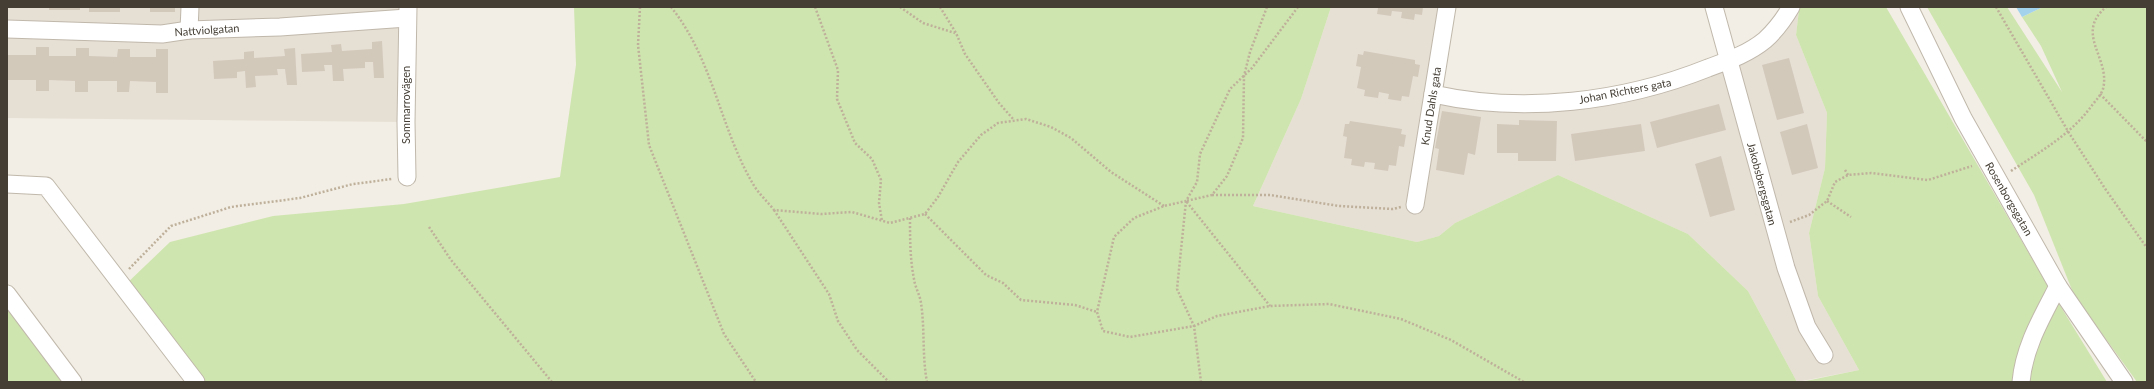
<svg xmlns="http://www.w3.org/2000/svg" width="2154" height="389" viewBox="0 0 2154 389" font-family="Lato,sans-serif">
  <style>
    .residential { fill: #e6dfd4 }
    .green { fill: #cfe5af }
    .water { fill: #a3d2ed }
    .building { fill: #d3c9bb }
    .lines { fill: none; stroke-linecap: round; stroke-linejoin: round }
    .minor-casing { stroke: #c0b8ab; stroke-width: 19 }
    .path { stroke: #beb09a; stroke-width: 2.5; stroke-dasharray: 2 2; stroke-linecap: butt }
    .minor { stroke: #fff; stroke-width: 17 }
    .labels { text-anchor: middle; stroke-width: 3; stroke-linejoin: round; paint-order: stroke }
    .street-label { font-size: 11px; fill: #443e35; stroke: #fff }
  </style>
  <rect width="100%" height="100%" fill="#f2eee5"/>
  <g class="residential">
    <polygon points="7,7 405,7 402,122 7,118"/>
    <polygon points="1331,7 1455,7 1441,92 1462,95 1578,96 1638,84 1725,58 1764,36 1785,7 1801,7 1799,10 1796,35 1827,113 1825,168 1809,233 1818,296 1859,370 1797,382 1748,291 1688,234 1558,175 1455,223 1439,236 1417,242 1253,206 1301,99"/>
  </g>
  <g class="green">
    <polygon points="574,7 1331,7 1301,99 1253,206 1417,242 1439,236 1455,223 1558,175 1688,234 1748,291 1797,382 196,382 123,287 170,242 273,216 404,204 560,177 576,65"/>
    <polygon points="1801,7 1886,7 2045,281 2107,382 1801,382 1859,370 1818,296 1809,233 1825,168 1827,113 1796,35 1799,10"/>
    <polygon points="1927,7 2007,7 2062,92 2041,46 2022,17 2043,7 2147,7 2147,382 2137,382 2074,295 2034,195"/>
    <polygon points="7,294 73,382 7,382"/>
  </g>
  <polygon class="water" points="2016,7 2043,7 2022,17"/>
  <g class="building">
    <rect x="49" y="7" width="31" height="3"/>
    <rect x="89" y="7" width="31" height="5"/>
    <rect x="150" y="7" width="25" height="5"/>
    <polygon points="1375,7 1423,7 1422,15 1415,14 1414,20 1401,18 1402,12 1392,11 1391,16 1377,14 1378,8"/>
    <polygon points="382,41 384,78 374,78 373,62 365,62 365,68 343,69 344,81 333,81 332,65 324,65 325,71 302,72 301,54 332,52 331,45 341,44 342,51 372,49 372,42"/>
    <polygon points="36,47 49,47 49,56 76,56 76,48 89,48 89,56 117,57 118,49 130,49 130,57 156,57 156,49 168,49 168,93 156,93 156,82 130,81 129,92 117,92 117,81 88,81 88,92 75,92 75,81 49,80 49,91 36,91 36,80 7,80 7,55 36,55"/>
    <polygon points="295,48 297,85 287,85 285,69 277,69 278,75 255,76 256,87 246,88 245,71 237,72 237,78 214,79 213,61 244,59 244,52 254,51 254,58 285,56 284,49"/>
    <polygon points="1364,51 1415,60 1415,64 1420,65 1418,77 1413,76 1409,97 1402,96 1401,101 1388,99 1389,94 1379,92 1378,98 1364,96 1365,90 1357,88 1361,67 1356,66 1358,54 1363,55"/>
    <polygon points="1789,58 1804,113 1777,120 1762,65"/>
    <polygon points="1719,104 1726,130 1657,148 1650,122"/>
    <polygon points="1442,111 1481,117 1475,155 1468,153 1464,175 1436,170 1439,149 1435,148"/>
    <polygon points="1519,120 1557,121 1556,161 1518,161 1518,153 1497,153 1497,124 1519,125"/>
    <polygon points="1350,121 1402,129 1401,134 1406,135 1404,147 1399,146 1396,166 1389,165 1388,171 1374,169 1375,163 1365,162 1364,167 1351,165 1352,159 1344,158 1347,137 1343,136 1345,124 1349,124"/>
    <polygon points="1641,124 1645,151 1575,161 1571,134"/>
    <polygon points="1807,124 1818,168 1792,175 1780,132"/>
    <polygon points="1721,156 1735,210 1710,217 1695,164"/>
  </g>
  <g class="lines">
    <defs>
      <g id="minor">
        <polyline points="1714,7 1786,268 1807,327 1824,355"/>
        <polyline points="1909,7 1963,118 2058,286 2124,382"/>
        <polyline points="7,29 162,34 189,30 280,27 407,18"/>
        <polyline points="189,30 190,7"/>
        <path d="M1433,94C1523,114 1623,102 1708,68C1727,61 1748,54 1765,40C1775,31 1784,19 1791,7"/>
        <polyline points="407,177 406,122 408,7"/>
        <polyline points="7,184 46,186 196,382"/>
        <polyline points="1415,205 1447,7"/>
        <polyline points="7,294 73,382"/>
        <path d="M2021,382C2024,347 2042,317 2058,286"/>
      </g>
    </defs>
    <use href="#minor" class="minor-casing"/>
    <g class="path">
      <polyline points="640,7 638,45 649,145 724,334 756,382"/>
      <path d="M671,7C713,59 720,128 753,184C758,193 767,201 774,210L821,214L852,212L890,223L925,214L938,197L958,162L981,135L998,123L1026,119L1051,127L1071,138L1111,172L1164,206"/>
      <polyline points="815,7 838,70 837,99 855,143 872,159 881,180 879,203 882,221"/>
      <polyline points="900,7 923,23 955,33"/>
      <polyline points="940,7 956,33 965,54 999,103 1014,120"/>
      <polyline points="1267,7 1250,52 1244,76 1243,138 1227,176 1212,195 1186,201 1270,306"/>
      <polyline points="1298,7 1252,68 1230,89 1200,154 1197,182 1186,201 1164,206 1134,218 1114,237 1097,312 1103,331 1130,337 1194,326 1217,316 1270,306 1329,304 1401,319 1451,340 1524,382"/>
      <polyline points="1996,7 2069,133 2106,190 2147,248"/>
      <polyline points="2100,94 2147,142"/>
      <polyline points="1845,170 1848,175"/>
      <path d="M2011,171C2041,151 2072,134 2093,104C2097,99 2101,95 2103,89C2111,58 2074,34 2106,7"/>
      <polyline points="1212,195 1270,195 1339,206 1393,209 1401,207"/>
      <polyline points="1186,201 1177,289 1194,326 1201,382"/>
      <polyline points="1827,201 1851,217"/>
      <polyline points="774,210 829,294 838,321 857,350 889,382"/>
      <polyline points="925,214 986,275 1003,283 1021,300 1075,305 1097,312"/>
      <path d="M910,218C910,239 910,259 914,279C915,287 920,295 921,303C925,329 922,356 927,382"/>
      <polyline points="1790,222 1809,215 1827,201 1835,182 1848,175 1871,173 1928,180 1972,166"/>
      <polyline points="429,227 451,260 552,382"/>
      <polyline points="129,269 171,226 231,207 300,198 353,184 392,179"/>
    </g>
    <use href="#minor" class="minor"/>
  </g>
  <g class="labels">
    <g class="street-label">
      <text transform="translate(207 30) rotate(-4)" y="4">Nattviolgatan</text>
      <text transform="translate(1625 91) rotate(-11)" y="4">Johan Richters gata</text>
      <text transform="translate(406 105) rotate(-90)" y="4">Sommarrovägen</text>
      <text transform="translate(1431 106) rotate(-81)" y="4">Knud Dahls gata</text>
      <text transform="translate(1762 184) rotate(75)" y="4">Jakobsbergsgatan</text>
      <text transform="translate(2009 199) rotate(60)" y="4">Rosenborgsgatan</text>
    </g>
  </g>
  <rect width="2154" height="389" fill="none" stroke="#443e35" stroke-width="16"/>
</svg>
